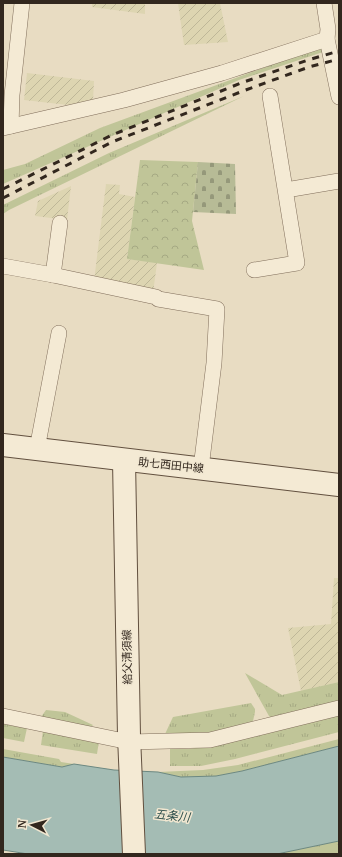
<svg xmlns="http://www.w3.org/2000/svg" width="342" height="857" viewBox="0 0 342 857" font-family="'PT Serif','Noto Sans JP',serif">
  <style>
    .farmland { fill: url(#farmland-furrows) }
    .grass { fill: url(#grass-tufts) }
    .forest { fill: url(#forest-crowns) }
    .cemetery { fill: url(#cemetery-stones) }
    .water { fill: #a4bcb4; stroke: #6c8881 }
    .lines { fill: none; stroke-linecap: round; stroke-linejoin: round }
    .minor-casing { stroke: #806e5b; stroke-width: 16 }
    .secondary-casing { stroke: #62503f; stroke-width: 24 }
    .minor { stroke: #f4ead4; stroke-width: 15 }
    .secondary { stroke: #f4ead4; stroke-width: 22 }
    .rail { stroke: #32271e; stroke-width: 3; stroke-dasharray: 7 7; stroke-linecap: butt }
    .labels { text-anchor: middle; stroke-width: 3; stroke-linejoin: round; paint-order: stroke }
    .street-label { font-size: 11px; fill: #32271e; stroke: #f1e7d1 }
    .water-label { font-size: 12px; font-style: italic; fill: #2f504d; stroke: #f1e7d1 }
  </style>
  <defs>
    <pattern id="farmland-furrows" width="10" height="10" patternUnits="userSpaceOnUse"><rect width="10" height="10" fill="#ddd5b1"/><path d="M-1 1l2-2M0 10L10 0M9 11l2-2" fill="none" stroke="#beb798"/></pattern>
    <pattern id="grass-tufts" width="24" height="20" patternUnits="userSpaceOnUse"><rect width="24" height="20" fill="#c0c598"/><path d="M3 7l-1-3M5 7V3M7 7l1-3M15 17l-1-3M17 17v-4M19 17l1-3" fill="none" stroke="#a5a983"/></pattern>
    <pattern id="forest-crowns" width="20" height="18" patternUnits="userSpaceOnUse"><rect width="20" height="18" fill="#c0c598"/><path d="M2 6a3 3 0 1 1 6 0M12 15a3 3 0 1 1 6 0" fill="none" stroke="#a5a983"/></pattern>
    <pattern id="cemetery-stones" width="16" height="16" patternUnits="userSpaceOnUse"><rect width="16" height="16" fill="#b7bb96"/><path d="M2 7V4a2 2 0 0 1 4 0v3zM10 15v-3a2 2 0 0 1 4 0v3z" fill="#95987a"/></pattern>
  </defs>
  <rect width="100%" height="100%" fill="#e8dcc2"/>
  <g class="farmland">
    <polygon points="92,3 145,3 145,14 92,7"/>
    <polygon points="178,3 220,3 228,42 184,45"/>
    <polygon points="27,73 94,81 93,101 68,105 24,100"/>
    <polygon points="106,184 120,185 119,194 135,197 127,259 157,263 153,293 94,281"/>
    <polygon points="71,186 67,220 35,216 38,201"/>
    <polygon points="334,578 339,578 339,682 301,691 288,628 331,624"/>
  </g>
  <g class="grass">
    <polygon points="320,47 326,51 239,80 3,184 3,170 25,164 100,128"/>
    <polygon points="244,96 9,210 3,214 3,205 109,153"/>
    <polygon points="245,673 282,695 339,682 339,702 272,719 269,716"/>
    <polygon points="251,703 255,709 255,712 253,721 248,725 214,733 165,734 173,717"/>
    <polygon points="46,710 65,712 93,725 91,727 41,717"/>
    <polygon points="339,713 339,732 235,759 201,766 170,766 170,749 189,749 214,745"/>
    <polygon points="3,724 27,728 24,742 3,738"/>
    <polygon points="43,731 99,741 97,754 41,745"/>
    <polygon points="339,739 339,746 242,771 216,776 181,777 158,772 203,770 238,765"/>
    <polygon points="3,749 59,759 61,762 74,764 62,767 3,757"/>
    <polygon points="339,841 339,854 277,854"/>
  </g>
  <polygon class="forest" points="140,160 198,162 192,221 204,270 127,259"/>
  <polygon class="cemetery" points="198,162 235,164 236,214 193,212"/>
  <polygon class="water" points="339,746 339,841 277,854 28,854 3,850 3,757 62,767 74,764 114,770 158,772 181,777 216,776 242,771"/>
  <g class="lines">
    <defs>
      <g id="minor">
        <polyline points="324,3 328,29 327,39 339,97"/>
        <polyline points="11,126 12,95 22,3"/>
        <polyline points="3,128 124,100 222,73 327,39"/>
        <polyline points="286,190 339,181"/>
        <polyline points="3,266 53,275 156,297 158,299 217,309 214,363 201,468"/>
        <polyline points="254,270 297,263 270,96"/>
        <polyline points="53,275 60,223"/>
        <polyline points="37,449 59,333"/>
        <polyline points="3,716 129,742 210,740 339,708"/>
      </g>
      <g id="secondary">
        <polyline points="3,445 339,485"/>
        <polyline points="124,460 129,736 134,854"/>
      </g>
    </defs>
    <use href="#minor" class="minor-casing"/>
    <use href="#secondary" class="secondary-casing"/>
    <use href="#minor" class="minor"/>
    <use href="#secondary" class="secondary"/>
    <g class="rail">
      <polyline points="3,189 112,135 241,83 308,60 339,51"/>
      <polyline points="3,198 112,142 243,91 309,67 339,59"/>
    </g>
  </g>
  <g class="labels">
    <g class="street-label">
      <text transform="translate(171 465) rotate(6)" y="4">助七西田中線</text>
      <text transform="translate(127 657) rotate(-91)" y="4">給父清須線</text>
    </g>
    <g class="water-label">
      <text transform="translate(172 816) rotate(6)" y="4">五条川</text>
    </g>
  </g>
  <rect width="342" height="857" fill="none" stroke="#32271e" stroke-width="8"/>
  <g transform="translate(32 825) rotate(276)" stroke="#f1e7d1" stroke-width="3" paint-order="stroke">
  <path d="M0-3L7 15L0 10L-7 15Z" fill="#32271e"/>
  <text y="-6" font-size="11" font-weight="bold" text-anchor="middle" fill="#32271e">N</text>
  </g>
</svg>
